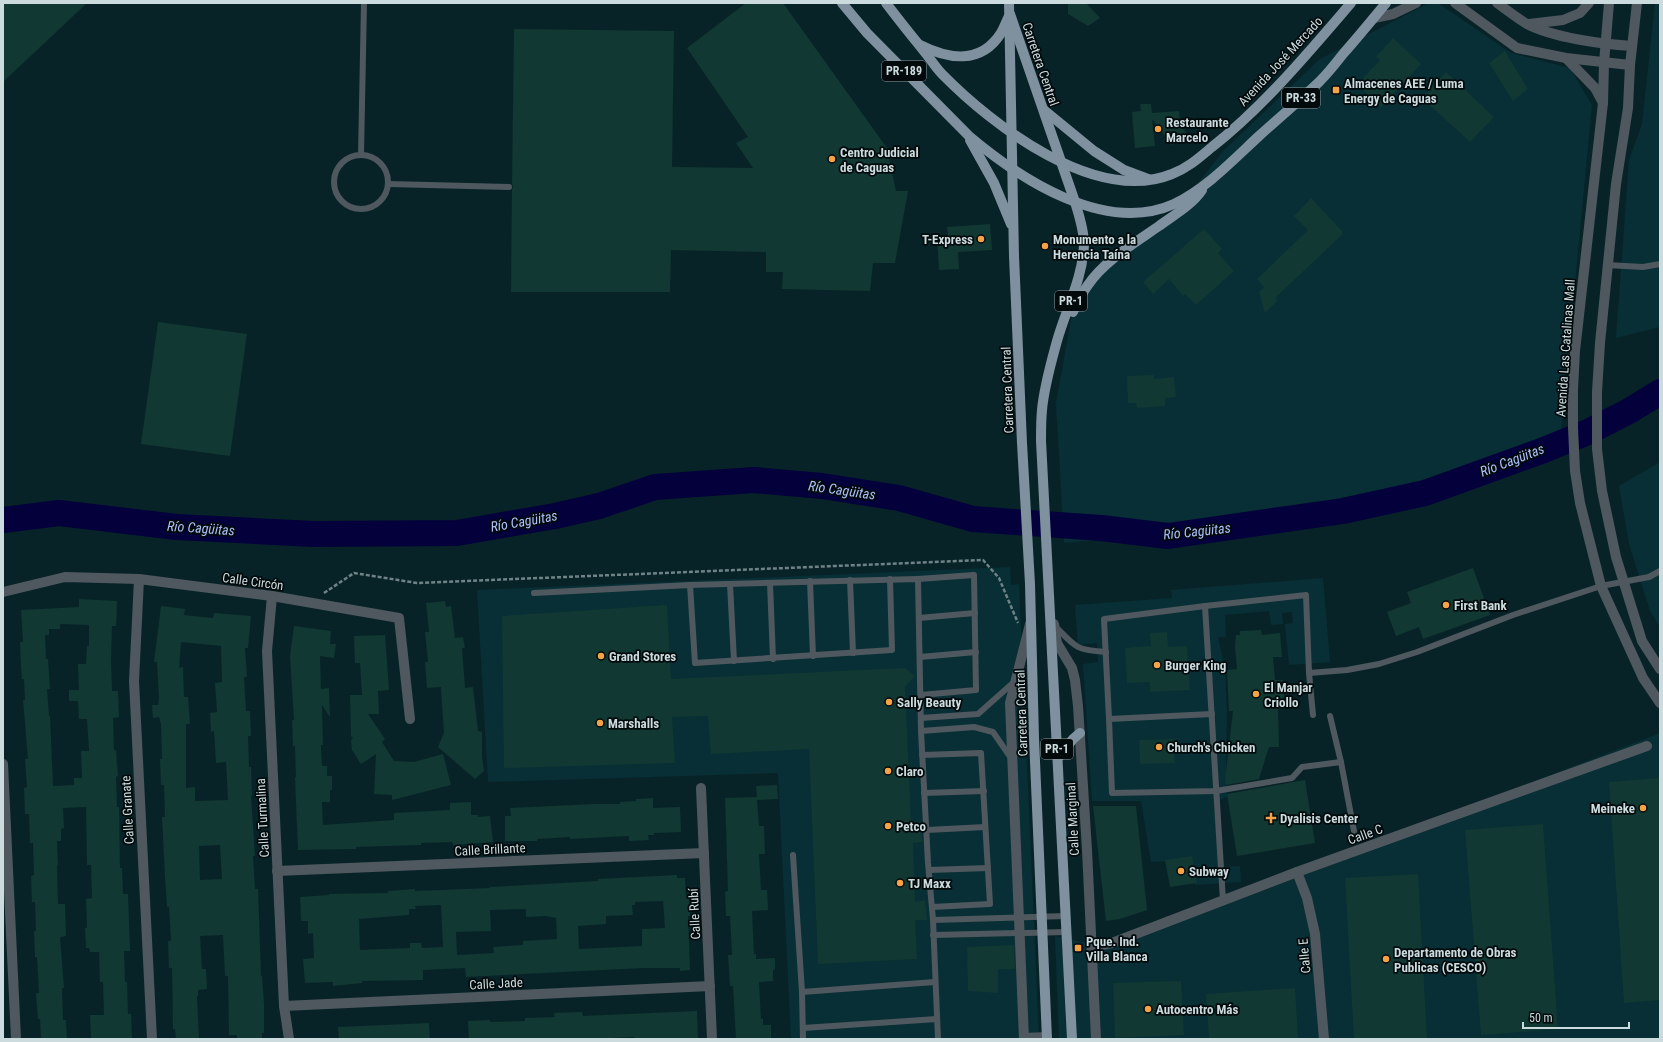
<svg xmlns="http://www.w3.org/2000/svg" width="1663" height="1042" viewBox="0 0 1663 1042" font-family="'Roboto Condensed',sans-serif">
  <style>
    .built { fill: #072f35 }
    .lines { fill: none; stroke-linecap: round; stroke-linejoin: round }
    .river { stroke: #04003b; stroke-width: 26 }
    .building { fill: #113832; fill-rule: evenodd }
    .path { stroke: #6f8387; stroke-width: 2.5; stroke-dasharray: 4 2; stroke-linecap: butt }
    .lane { stroke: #4f585e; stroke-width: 6 }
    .street { stroke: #4f585e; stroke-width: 10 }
    .primary { stroke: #7f919f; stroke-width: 10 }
    .poi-dot { fill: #f5a346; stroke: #020a0c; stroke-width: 1.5 }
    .labels { text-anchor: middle; stroke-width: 3.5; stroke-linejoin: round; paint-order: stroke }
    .shield { fill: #020a0c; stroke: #8f9c9f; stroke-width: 1 }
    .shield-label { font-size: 12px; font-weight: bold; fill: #ccdbde }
    .street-label { font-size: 13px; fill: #ccdbde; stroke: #020a0c }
    .poi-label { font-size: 13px; font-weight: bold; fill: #ccdbde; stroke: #020a0c; text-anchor: start }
    .water-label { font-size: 14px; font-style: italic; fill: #acc0fa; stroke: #020a0c }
  </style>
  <rect width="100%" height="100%" fill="#082328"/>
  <g class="built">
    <polygon points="1429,3 1438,3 1511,53 1570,68 1592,105 1561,431 1360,515 1064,543 1056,403 1074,303 1113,257 1175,213 1223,151 1320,59"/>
    <polygon points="1655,3 1660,3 1660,327 1616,338 1629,160 1642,124"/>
    <polygon points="1660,462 1660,627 1650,611 1629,544 1619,486"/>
    <polygon points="1010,567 1011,585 1019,584 1039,1037 1014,1039 791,1039 778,773 488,782 477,590"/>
    <polygon points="1323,578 1330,662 1289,665 1285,624 1293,623 1292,612 1282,613 1283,624 1271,625 1269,611 1225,615 1226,637 1218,637 1225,669 1227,712 1226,774 1227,797 1218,801 1222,867 1240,866 1241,882 1195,885 1193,860 1151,862 1141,801 1092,801 1083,664 1098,662 1097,643 1078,645 1075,605 1172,598 1171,590"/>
    <polygon points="1660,733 1660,1039 1059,1039 1055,936 1095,945 1173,920"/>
  </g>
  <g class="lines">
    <polyline class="river" points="3,520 59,513 177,527 314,534 457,533 555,516 599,506 655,487 754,480 822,486 899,498 973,519 1101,528 1168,536 1343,511 1425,493 1544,450 1588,432 1629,411 1660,392"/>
  </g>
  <g class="building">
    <polygon points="3,3 87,3 3,82"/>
    <polygon points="746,3 783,3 887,148 896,191 908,191 895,263 873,263 870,291 782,289 783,272 766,272 766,252 671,250 670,292 511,292 512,190 513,187 512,184 514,29 674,31 672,167 753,168 736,143 748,137 687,48"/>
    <polygon points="1068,3 1086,3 1100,18 1088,26 1068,14"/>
    <polygon points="1393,38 1421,64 1381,107 1357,85 1380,60 1376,57"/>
    <polygon points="1505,51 1528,89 1513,101 1489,63"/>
    <polygon points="1446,72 1494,117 1470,142 1422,98"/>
    <polygon points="1140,104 1151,104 1152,113 1179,111 1180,124 1187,134 1172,145 1152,119 1155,146 1135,148 1132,112 1141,111"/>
    <polygon points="1311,198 1342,231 1342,235 1275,298 1278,300 1265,313 1259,292 1264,287 1257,279 1308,230 1294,216"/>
    <polygon points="990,224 992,250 958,252 959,269 939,270 937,237 948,236 947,227"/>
    <polygon points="1204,229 1222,249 1218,253 1234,271 1196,305 1185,294 1183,296 1169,279 1153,294 1143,282"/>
    <polygon points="158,322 247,334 230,456 141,444"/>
    <polygon points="1154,375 1154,379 1174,377 1176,397 1165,398 1165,406 1137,408 1136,403 1128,403 1127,376"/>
    <polygon points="1473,568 1490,615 1423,639 1419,627 1396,636 1387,612 1411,603 1407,592"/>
    <path d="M79,599L117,601L116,626H112L111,659L112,691H118L119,717L113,718L114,750H116L118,776L116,777L117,807H119L120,868H122L123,894H128L130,951H124L125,982H127L128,1014H131L132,1039H91L90,1015H104L103,982H100L99,952H90L89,948H86L85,928H87L86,899L92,898L91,865H87L86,807L63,808L64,828L61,829V841H57L58,865H57L58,904H65L66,936L60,937L64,988H62L63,1020H66L67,1039H41L40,1019H38L36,993H39L37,957H35L34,931H36L35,902H32L31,876L34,875L33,843H30L29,814H25L24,788L27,787L25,759H28L23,700H25L24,679H22L21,667L20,642H23L21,610L79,607ZM60,624L89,625V646H87L86,664H78L79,690H69V701H78L79,719H87L89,751H81L82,778H74V785L53,786L50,716H49L47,689H50L48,659H46L45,635H49V629H60Z"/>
    <polygon points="445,601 446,607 451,606 455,638 463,637 465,648 462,648 465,688 473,687 478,731 482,732 482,756 484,771 475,779 438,747 444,733 441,690 441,687 427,688 425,662 428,662 425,632 429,632 426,603"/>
    <polygon points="667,605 671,679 905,668 915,676 905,687 911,823 921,822 922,842 913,843 915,902 925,900 927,920 915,920 917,959 818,964 809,749 711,754 708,716 672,717 675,763 504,768 502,616"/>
    <path d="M161,606L185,609L184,615L213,618L214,613L251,616L248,648H245L247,677H244L246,711H250L251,736H248L249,767H251L252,796H251L255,856H253L255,889H258L261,976H262L264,1003V1033H262V1039H237V1035H229L228,976H225L223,935L200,936L202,969H206L207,989L198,990V996H197L199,1039H176L175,1029H173L172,968H169L168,941H171L169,907H167L165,877L162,817H165L164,785H161L160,759H162L161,724L159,717L153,718L152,705H158L159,698L157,662H154ZM181,642L221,646L222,682L215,683L217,712L210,713L211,732L214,731L216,763L226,762L228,800L195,801V787L186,788V724H190L188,697H184L183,667L179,668ZM220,845L222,879L200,880L199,846Z"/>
    <polygon points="294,626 331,631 330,644 336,644 334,658 320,656 321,689 329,688 330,717 322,705 323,745 321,745 322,766 327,766 327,776 332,776 332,790 330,790 330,802 322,802 323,825 394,820 394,813 450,810 450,803 471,802 471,815 478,815 478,817 490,816 493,842 453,845 452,842 421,843 421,845 356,847 356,849 298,850 295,777 296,777 295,746 293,746 292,720 294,720 290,656"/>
    <polygon points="1261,630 1262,635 1280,633 1282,657 1273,657 1275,680 1283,680 1285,709 1278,709 1279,747 1269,747 1259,779 1226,785 1225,780 1233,711 1229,711 1227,670 1237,669 1235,647 1236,635 1240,635 1240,631"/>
    <polygon points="1167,632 1168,647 1187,646 1190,690 1150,692 1150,682 1127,683 1125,648 1151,646 1150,633"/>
    <polygon points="385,635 389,690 378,691 379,714 368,714 385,739 382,742 394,761 414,762 443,754 451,785 392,800 392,795 374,794 376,754 361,764 352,750 351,740 353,738 351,736 350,695 362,695 360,663 355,663 354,636"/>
    <polygon points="1174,739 1179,741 1180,754 1174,754 1175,763 1140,764 1139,740"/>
    <polygon points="1660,778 1660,1000 1624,1003 1609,782"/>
    <polygon points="1305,780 1315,843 1237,856 1227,794"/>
    <polygon points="777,785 778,799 757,800 759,826 764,826 765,854 759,854 761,890 767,890 768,910 752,911 754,954 756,954 756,959 775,958 775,969 773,970 773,981 759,982 761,1019 763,1019 763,1025 771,1025 771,1039 736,1039 733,986 730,986 728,955 732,955 730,916 726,916 725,892 728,891 725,798 757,797 756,786"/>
    <polygon points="653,798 653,808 680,807 681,832 654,833 654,835 648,835 649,840 629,841 629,836 570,839 570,837 537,839 537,841 505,841 505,816 511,816 510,808 595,804 620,804 620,802 636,801 636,799"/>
    <polygon points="1093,806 1136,806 1147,910 1120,919 1106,921"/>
    <polygon points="1543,824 1558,1029 1481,1035 1465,830"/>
    <polygon points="1192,856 1197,883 1170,887 1165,860"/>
    <polygon points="1418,874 1427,1039 1354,1039 1345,878"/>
    <path d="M677,875V878H685L686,899H689L690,916H688L690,970L680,971V968H643L466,977L465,968L423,970V980L362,981V983L333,986V982L305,983L303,959L314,958L313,933L308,934V921H301L300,897L329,895V894L388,893V891L415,889V891L490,888V887L598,881V879ZM663,901L665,928L642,929V946L579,949L578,926L606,924V916L633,915L632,905H635V902ZM441,905L443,947L422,948L421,943H410V948L360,950L359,919L409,915V909H416L415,906ZM526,909V917L546,916L556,918L557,939L523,941V945L493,947L494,953L457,955L456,932L491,931L490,910Z"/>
    <polygon points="1014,945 1015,969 998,969 998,993 968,991 967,947"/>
    <polygon points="1181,981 1184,1035 1115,1038 1113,983"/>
    <polygon points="1295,988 1298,1039 1209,1038 1206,994"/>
    <polygon points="697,1011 698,1039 634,1039 634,1037 611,1038 611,1039 469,1039 468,1021 490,1020 490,1022 525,1021 525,1018 555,1017 554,1013 582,1012 583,1016"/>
    <polygon points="429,1023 430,1039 339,1039 338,1027"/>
  </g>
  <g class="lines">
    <polyline class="path" points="324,593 354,573 417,583 983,560 999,578 1018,623"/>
    <g class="lane">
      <polyline points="361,155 364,3"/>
      <circle cx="361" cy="182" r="27"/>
      <polyline points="388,184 509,187"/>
      <polyline points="1607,265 1643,267 1660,264"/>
      <polyline points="918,579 974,575 976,690 921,695"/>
      <polyline points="850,580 853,653"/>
      <polyline points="810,581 813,656"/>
      <polyline points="770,583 773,659"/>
      <polyline points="730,584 734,661"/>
      <polyline points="690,585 695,663 892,650 890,579"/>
      <polyline points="534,593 690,585 918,579 921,731 928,863 933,920 938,1039"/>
      <polyline points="1205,606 1223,901"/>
      <polyline points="919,618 975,613"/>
      <path d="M1055,626C1076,648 1076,650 1106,652"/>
      <polyline points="920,657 976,652"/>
      <polyline points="1309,673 1313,715"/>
      <polyline points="1212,714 1109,719 1112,793 1216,791 1292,778 1302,767 1341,762 1330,716"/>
      <polyline points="921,718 978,714 1014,682"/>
      <polyline points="1109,719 1104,619 1205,606 1306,595 1309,673 1347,670 1379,664 1417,652 1513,615 1601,586 1649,577 1660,571"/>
      <polyline points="921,731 974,727 993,732 1011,758"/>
      <polyline points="922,755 981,753 990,904 932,907"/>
      <polyline points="1341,762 1354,831"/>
      <polyline points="924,793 984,791"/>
      <polyline points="927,830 985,827"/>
      <polyline points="793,855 802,992 803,1039"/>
      <polyline points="929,870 988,868"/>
      <polyline points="933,920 1066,916"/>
      <polyline points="933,935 1067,932"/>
      <polyline points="802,992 935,982"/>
      <polyline points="803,1028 937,1019"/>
    </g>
    <g class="street">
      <polyline points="1455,3 1517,48 1566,58 1630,65"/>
      <path d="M1497,3C1507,10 1517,18 1527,24C1554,38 1602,44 1632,46"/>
      <polyline points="1609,3 1604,63 1603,103 1575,351 1573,389 1573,428 1575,471 1580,503 1601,586 1643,678 1660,703"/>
      <polyline points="1637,3 1630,65 1628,108 1616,184 1600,343 1597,392 1597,449 1602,491 1616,557 1642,641 1660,669"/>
      <polyline points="1374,18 1393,14 1416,3"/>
      <polyline points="1529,24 1563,20 1580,13 1589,3"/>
      <polyline points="1566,58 1595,88 1603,103"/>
      <polyline points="139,579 134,681 152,1039"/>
      <polyline points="3,592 65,577 139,579 272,596 399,618 410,719"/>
      <polyline points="272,596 267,651 284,1006 289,1039"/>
      <polyline points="1054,624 1057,643 1072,668 1075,680 1078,706 1087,850 1096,1039"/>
      <polyline points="3,764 16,1039"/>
      <polyline points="701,788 712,1039"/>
      <polyline points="277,871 704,853"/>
      <polyline points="1297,872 1307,898 1315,934 1324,1039"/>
      <polyline points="1092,947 1112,943 1297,872 1647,746"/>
      <polyline points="284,1006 710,986"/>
      <polyline points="1024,1038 1047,1037"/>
      <polyline points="1024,1039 1010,703 1030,624"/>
    </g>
    <g class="primary">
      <path d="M842,3L867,33L969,136C1020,179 1105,235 1174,204C1207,188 1233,160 1259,136C1279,118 1300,100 1320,81C1328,73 1336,63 1343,54C1358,37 1372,20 1386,3"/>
      <path d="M886,3C898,19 911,35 923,50C930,58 935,67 942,74C993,126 1096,205 1172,174C1188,168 1200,157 1212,147C1264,106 1308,53 1351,3"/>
      <polyline points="1009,3 1014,256 1022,443 1030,584 1034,738 1047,1039"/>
      <path d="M1010,14L1075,202C1079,215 1084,230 1084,244C1083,278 1066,309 1057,341C1051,363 1044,387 1042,410C1041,420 1041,431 1041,441L1072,1039"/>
      <path d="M920,45C948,59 981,65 1001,33C1004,28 1006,22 1009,16"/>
      <polyline points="1044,110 1094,151 1124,170 1148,179"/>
      <polyline points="970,140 994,183 1011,224"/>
      <path d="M1073,312C1077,303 1082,293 1088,285C1104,261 1136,242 1159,226C1174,215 1192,205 1202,190"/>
      <polyline points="1058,758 1073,739 1080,733"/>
    </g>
  </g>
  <g class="poi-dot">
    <rect x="1332" y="86" width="8" height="8" rx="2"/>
    <circle cx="1158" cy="129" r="4"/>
    <circle cx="832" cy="159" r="4"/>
    <circle cx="981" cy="239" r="4"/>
    <circle cx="1045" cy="246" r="4"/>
    <circle cx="1446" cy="605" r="4"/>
    <circle cx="601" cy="656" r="4"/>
    <circle cx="1157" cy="665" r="4"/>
    <circle cx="1256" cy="694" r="4"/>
    <circle cx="889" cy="702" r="4"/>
    <circle cx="600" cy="723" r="4"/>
    <circle cx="1159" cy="747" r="4"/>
    <circle cx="888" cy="771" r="4"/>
    <circle cx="1643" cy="808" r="4"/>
    <path d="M1269 812h4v4h4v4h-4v4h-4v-4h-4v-4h4z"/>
    <circle cx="888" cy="826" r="4"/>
    <circle cx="1181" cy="871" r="4"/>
    <circle cx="900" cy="883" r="4"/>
    <rect x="1074" y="944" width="8" height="8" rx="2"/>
    <circle cx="1386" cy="959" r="4"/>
    <circle cx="1148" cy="1009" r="4"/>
  </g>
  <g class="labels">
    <g class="shield">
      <rect x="882" y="61" width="44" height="20" rx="3"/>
      <rect x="1282" y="88" width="38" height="20" rx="3"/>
      <rect x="1055" y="291" width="32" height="20" rx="3"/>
      <rect x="1041" y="739" width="32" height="20" rx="3"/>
    </g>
    <g class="shield-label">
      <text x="904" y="75">PR-189</text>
      <text x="1301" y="102">PR-33</text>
      <text x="1071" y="305">PR-1</text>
      <text x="1057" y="753">PR-1</text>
    </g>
    <g class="street-label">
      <text transform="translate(1280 61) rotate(-47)" y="5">Avenida José Mercado</text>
      <text transform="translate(1041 64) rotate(71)" y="5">Carretera Central</text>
      <text transform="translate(1565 348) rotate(-86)" y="5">Avenida Las Catalinas Mall</text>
      <text transform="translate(1007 390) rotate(-92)" y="5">Carretera Central</text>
      <text transform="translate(253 581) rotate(8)" y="5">Calle Circón</text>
      <text transform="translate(1021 713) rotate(-92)" y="5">Carretera Central</text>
      <text transform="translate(127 810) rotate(-93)" y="5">Calle Granate</text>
      <text transform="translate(262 818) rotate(-93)" y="5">Calle Turmalina</text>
      <text transform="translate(1072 819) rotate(-93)" y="5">Calle Marginal</text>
      <text transform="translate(1365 834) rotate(-20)" y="5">Calle C</text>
      <text transform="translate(490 849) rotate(-3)" y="5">Calle Brillante</text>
      <text transform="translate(694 914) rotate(-93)" y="5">Calle Rubí</text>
      <text transform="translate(1304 956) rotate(-95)" y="5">Calle E</text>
      <text transform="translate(496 983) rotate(-3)" y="5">Calle Jade</text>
    </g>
    <g class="poi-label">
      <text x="1344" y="88">Almacenes AEE / Luma<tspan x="1344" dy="15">Energy de Caguas</tspan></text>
      <text x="1166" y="127">Restaurante<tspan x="1166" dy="15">Marcelo</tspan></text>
      <text x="840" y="157">Centro Judicial<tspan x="840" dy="15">de Caguas</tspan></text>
      <text x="973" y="244" text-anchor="end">T-Express</text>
      <text x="1053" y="244">Monumento a la<tspan x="1053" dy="15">Herencia Taína</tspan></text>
      <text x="1454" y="610">First Bank</text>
      <text x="609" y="661">Grand Stores</text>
      <text x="1165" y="670">Burger King</text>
      <text x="1264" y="692">El Manjar<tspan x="1264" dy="15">Criollo</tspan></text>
      <text x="897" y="707">Sally Beauty</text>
      <text x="608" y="728">Marshalls</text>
      <text x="1167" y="752">Church's Chicken</text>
      <text x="896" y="776">Claro</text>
      <text x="1635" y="813" text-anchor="end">Meineke</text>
      <text x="1280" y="823">Dyalisis Center</text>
      <text x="896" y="831">Petco</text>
      <text x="1189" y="876">Subway</text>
      <text x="908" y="888">TJ Maxx</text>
      <text x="1086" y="946">Pque. Ind.<tspan x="1086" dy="15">Villa Blanca</tspan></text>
      <text x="1394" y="957">Departamento de Obras<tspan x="1394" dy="15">Publicas (CESCO)</tspan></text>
      <text x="1156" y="1014">Autocentro Más</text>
    </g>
    <g class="water-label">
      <text transform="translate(1512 460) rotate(-21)" y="5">Río Cagüitas</text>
      <text transform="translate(842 490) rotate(8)" y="5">Río Cagüitas</text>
      <text transform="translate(524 521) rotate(-10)" y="5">Río Cagüitas</text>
      <text transform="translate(201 528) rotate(4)" y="5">Río Cagüitas</text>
      <text transform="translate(1197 531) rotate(-6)" y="5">Río Cagüitas</text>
    </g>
  </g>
  <rect width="1663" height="1042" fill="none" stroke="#ccdbde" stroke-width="8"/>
  <path d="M1523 1022v6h106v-6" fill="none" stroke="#ccdbde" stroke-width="2"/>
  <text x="1529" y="1022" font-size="12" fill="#ccdbde" stroke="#020a0c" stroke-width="3" paint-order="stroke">50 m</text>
</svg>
